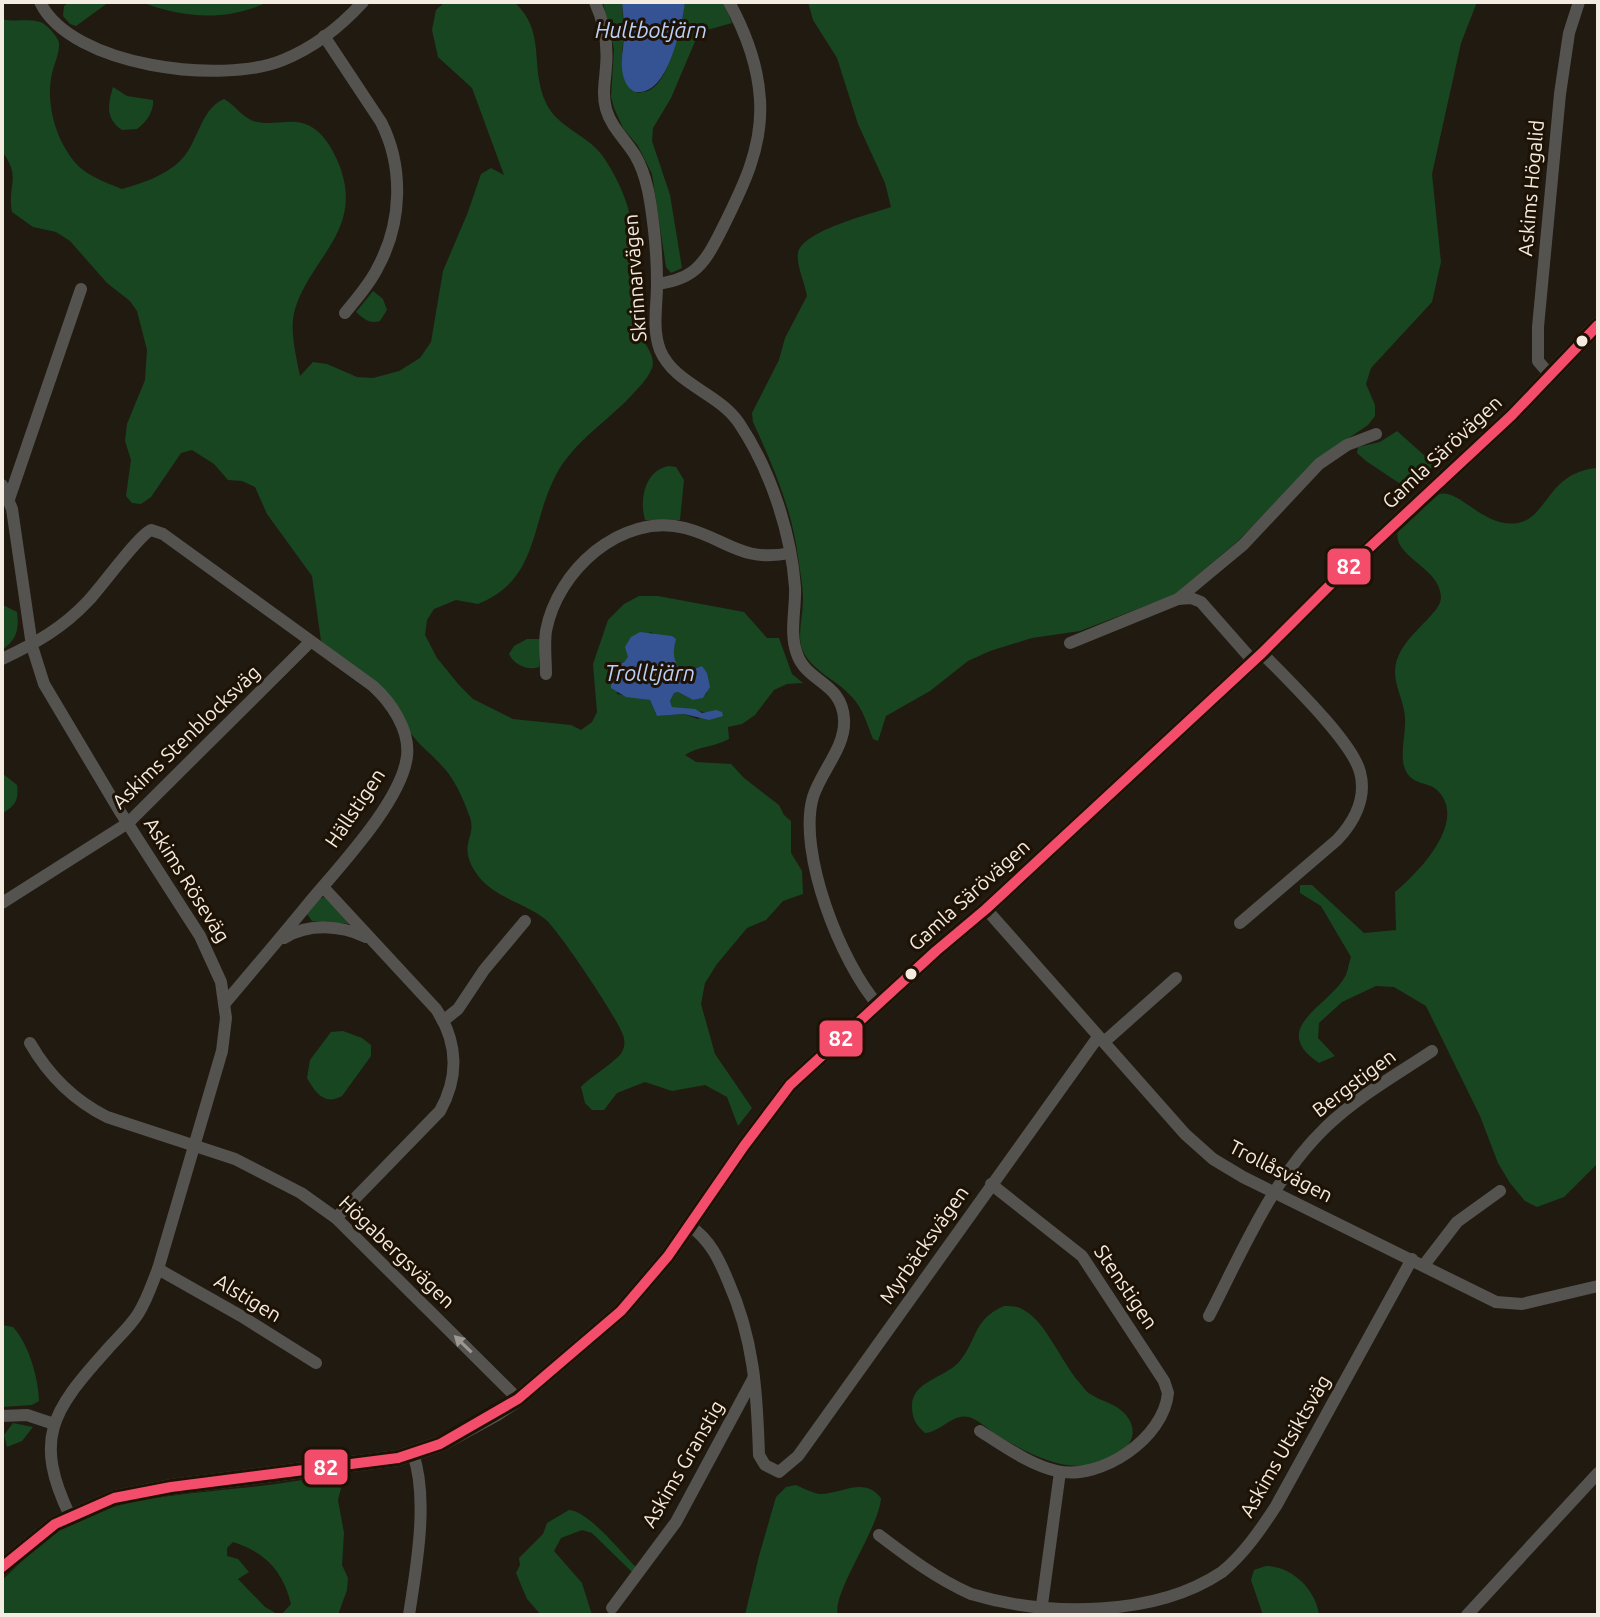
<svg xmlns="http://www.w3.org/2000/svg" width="1600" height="1617" viewBox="0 0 1600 1617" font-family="Ubuntu,sans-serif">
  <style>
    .green { fill: #184620; fill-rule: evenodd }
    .water { fill: #355292 }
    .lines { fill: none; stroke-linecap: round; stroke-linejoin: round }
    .minor { stroke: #55534f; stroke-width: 12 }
    .tertiary { stroke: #55534f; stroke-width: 16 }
    .bus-1-casing { stroke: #1d1204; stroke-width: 16 }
    .bus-1 { stroke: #f44d6c; stroke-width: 10 }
    .oneway { fill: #9d9791 }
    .bus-dot { fill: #f4ebe1; stroke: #1d1204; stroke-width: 3 }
    .labels { text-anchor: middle; stroke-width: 6; stroke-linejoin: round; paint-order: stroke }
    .street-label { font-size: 20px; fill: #f4ebe1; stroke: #1d1204 }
    .water-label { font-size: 22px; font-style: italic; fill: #bbd0f8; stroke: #1d1204 }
    .line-badge { stroke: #1d1204; stroke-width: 3 }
    .badge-label { font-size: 22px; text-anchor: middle; font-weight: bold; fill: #fff }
  </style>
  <rect width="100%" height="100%" fill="#211a11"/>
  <g class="green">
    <polygon points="69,2 109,2 76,26 70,24 63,16 64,6"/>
    <path d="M141,2H268C225,22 184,18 141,2Z"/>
    <path d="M445,2H514C547,31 529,66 546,103C557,127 586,134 602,155C620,181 634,213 633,245C632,265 629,286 633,305C635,315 636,326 640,335C645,345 656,356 652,368C648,379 637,389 630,397C603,425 569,445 553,481C530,530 537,580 478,604L456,600L434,609L427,620L425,635L437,658L459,685L473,699L513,719L571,725L581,730L592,722L597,712L593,664L608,620L624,604L639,596H658L744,612L767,638H779L792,674L803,683L787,684L774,690L755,715L742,724L728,727L729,739C715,747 699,746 685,755L696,762L731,764L744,778L779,805L784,815L791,821V853L802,871L803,894L783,901L766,920L747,928L717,964L705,983L701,1004L715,1054L752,1108L738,1126L727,1097L705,1085L672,1091L645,1082L617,1093L604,1110H592L585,1103L581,1087C590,1077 617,1061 622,1052C625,1047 625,1040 623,1035C618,1019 558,929 545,919C525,903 496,898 479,877C454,844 479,838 469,815C463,798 455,780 443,767C432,754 419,746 410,732L321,641L312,576L267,514L255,487L242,481L228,480L214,464L192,450L181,453L151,497L141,504L132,503L126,496L131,460L125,441L127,424L145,380L147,350L137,311L130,301L107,283L70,241L56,232L33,227L12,212C7,183 22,179 2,151V19C15,23 33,17 44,24C49,27 58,37 59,43C60,54 52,68 51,79C46,109 59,150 83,170C94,178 109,184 122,189C142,183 165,176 180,161C199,143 199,110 224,99C235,105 241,116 253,121C271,127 291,117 308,125C323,132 332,148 338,162C366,229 312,255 295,309C289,330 296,355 300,376L313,362L327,364L357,377L373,378L399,371L420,358L431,342L443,271L468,212L481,174L491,168L504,175L472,88L438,57L432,30L436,10ZM650,632L675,644C670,654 674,663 681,671L687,672L694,667L707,673V693L703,698L693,700L678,692L674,693L670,701L672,707L710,713L698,719L684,714L657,716L650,700L617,694L616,664L624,662Z"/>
    <path d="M603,2H622L624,36L622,51L637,93C641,92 646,92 650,90C670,80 681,23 685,2H723L732,23L707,30L696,39L671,98L653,128L652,141L670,195L682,268L671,273L666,267L652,174L638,146L623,128L614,108L611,97L614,49Z"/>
    <path d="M808,2H1477L1461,43L1432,174L1441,262L1432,302L1371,368L1366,384L1375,405V416L1368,425L1318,459L1238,541L1174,595L1080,631L1032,638L990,651L968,661L930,691L886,716L878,741L873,739C867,724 863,708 851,696C836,679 811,671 802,649C797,634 803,616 803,600C803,586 800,571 798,557C792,509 773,466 753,422L752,413L779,360L785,338L807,296C805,283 796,265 798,253C802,231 871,214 891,207L885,183L858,124L837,58L813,20Z"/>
    <path d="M113,87L127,96L153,100C154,112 146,122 137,129L122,130C105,118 108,105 113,87Z"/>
    <path d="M373,291L383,299L387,310L380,321C369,324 364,319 356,312Z"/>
    <polygon points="1397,431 1435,465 1408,489 1366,461 1357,453 1358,447 1380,442"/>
    <path d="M669,466L676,467L684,480L680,520H645C639,499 645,470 669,466Z"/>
    <path d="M1595,468L1598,470V1163L1564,1197L1537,1207L1525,1201L1510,1183L1498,1163L1480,1116L1426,1006L1394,987L1376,986L1342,1002L1319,1023L1318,1038L1335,1056L1319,1063C1267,1028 1330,1006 1346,975C1348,970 1349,962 1351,957L1321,906L1300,893V885H1312L1364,933L1396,930L1395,892C1418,873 1468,822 1438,791C1430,782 1414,785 1407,773C1398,759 1406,736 1405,719C1405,703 1395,688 1395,672C1395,638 1442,616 1441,597C1440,566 1391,557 1398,530C1408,521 1429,498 1440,494C1459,488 1484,529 1518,523C1548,517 1547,474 1595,468Z"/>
    <path d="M5,606L17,612C19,630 17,639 2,650V607Z"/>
    <path d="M527,639H540L539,667C528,671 514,665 509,654L514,646Z"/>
    <path d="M2,773L17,785C19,801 15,805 2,814Z"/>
    <polygon points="324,897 350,924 312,921 307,914 317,900"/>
    <path d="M343,1031L362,1038L371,1045V1056L342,1096C324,1106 315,1092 307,1078L310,1060L331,1032Z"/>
    <path d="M1004,1306C1010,1306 1017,1306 1022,1309C1045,1320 1061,1361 1078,1381C1082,1385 1085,1391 1090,1394C1104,1403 1121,1404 1130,1421C1135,1431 1133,1442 1124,1449C1084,1483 1038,1459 1000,1437C990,1431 979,1420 969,1417C952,1413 941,1432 925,1433C916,1425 912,1419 912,1406C912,1381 945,1378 959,1362C978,1340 972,1320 1004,1306Z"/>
    <path d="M2,1325L13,1327C29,1345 38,1377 39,1401L32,1405L2,1407Z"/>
    <polygon points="13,1423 33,1427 22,1441 7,1447 4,1435"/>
    <path d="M341,1473L344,1477L338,1500L344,1533L342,1565L348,1578L347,1590L338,1615H281L291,1604C283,1571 265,1552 233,1542L227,1548V1556L238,1559L249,1572L238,1579L265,1607L279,1615H2V1580C25,1559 46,1536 74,1522C122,1498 179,1495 231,1489C268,1486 305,1480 341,1473Z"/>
    <path d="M796,1485C803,1488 812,1493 820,1494C843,1494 863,1476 881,1498C879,1529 831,1594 838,1615H745L759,1556L776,1497L786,1487Z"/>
    <path d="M569,1510C590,1512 621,1553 637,1568L633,1573L592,1533L582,1530L561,1538L554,1551L582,1583L592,1615H541L527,1599L516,1573L520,1565L519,1558L543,1534L547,1523Z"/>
    <path d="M1266,1566C1292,1566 1316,1590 1319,1615H1263L1251,1580L1254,1570Z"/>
  </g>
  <g class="water">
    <path d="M622,2H685C682,25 669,91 640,92C634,93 629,89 626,83C618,67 624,50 624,33C624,23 623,12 622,2Z"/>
    <path d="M640,632L672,636L676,639C673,652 672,659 681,671L687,672L702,666L707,673L710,687L703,698L693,700L678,692L674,693L670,701L672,707L695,709L702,713L716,710L722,712L723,716L709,720L684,714L657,716L650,700L626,697L611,688V668L624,662L628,657L625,647L631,637Z"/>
  </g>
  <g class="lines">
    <g class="minor">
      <path d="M40,2C71,67 223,85 283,60C313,48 341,26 363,2"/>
      <path d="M595,2C604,22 608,45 606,67C605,82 602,94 606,109C611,127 625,139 635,155C648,177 651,205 654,230C656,248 657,267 657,284C657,306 652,329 660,350C674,384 719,393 739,423C770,469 791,532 795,587C796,609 789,633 797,654C807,683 842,682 844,719C846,747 821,771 813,797C797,852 841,963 878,1005"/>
      <path d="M324,36L381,122C404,167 402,223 378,267C370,284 357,298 345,313"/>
      <path d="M657,284C669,282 681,280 692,272C706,262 715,243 723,227C743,187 763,147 760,100C758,64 746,33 729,2"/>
      <polyline points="1550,375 1538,361 1538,327 1560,94 1569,33 1579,2"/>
      <path d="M2,485L12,509L32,646L44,684L119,810L200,936L221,982L226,1018L222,1051L158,1269C152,1284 147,1300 138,1314C129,1328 116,1339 105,1352C52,1411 33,1439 70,1516"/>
      <polyline points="9,499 81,289"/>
      <polyline points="1178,599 1191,598 1201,602 1253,661"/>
      <polyline points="1070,643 1178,599 1243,545 1319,464 1347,445 1376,434"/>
      <path d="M2,659C36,643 63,628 89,600C102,586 139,535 151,530L163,534L373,686C391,702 410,730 407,756C402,801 338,868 308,904C281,937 253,970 225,1003"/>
      <path d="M546,674C546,660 544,645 546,631C557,571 621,512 685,528C727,539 742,563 790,553"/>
      <path d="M323,887L436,1009C458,1042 459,1077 440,1111L336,1218"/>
      <polyline points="2,903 128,823 310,642"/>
      <polyline points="986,909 1185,1134 1213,1159 1243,1177 1496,1302 1522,1304 1598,1286"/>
      <path d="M1240,923L1337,840C1354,822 1367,798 1360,772C1352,741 1287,679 1262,653"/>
      <path d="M284,938C309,923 340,925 366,937"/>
      <polyline points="443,1021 458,1009 484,970 525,921"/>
      <polyline points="1104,1042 1176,978"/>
      <path d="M30,1043C49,1076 73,1100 107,1117L235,1159L301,1193L336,1218L518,1399"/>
      <path d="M690,1226C710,1240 719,1259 728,1281C754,1339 757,1392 759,1455L765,1465L779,1472L798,1456L1098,1037"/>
      <polyline points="1424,1265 1457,1222 1500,1191"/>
      <polyline points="158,1269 241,1316 316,1363"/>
      <path d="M1209,1316C1243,1250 1272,1179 1326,1127C1357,1097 1396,1075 1432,1051"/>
      <polyline points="2,1416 27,1415 54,1424"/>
      <path d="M980,1431C1004,1446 1030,1465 1057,1471C1101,1481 1164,1438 1168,1393L1164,1381L1082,1256L991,1184"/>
      <path d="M879,1535C908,1557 937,1579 971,1594C1048,1617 1155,1617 1222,1572C1244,1554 1261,1529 1276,1506L1412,1259"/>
      <polyline points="612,1608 676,1522 754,1377"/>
      <polyline points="1041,1612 1060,1472"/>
      <path d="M409,1615C416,1569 429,1499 413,1454"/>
      <polyline points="1467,1615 1598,1473"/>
    </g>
    <polyline class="tertiary" points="2,1567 55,1524 114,1498 171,1487 398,1458 440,1444 495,1414 518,1399 621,1311 668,1256 744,1146 790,1085 936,951 986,909 1262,653 1338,577 1512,415 1598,325"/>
    <defs>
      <polyline id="bus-1" points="2,1567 55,1524 114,1498 171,1487 398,1458 440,1444 518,1399 621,1311 668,1256 744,1146 790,1085 936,951 986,909 1262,653 1338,577 1512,415 1598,325"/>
    </defs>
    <use href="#bus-1" class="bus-1-casing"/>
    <use href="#bus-1" class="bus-1"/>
  </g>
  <defs><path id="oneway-solid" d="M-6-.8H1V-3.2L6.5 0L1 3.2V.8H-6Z" transform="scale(2)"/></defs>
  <use class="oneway" href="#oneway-solid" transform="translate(463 1344) rotate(-136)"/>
  <g class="bus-dot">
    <circle cx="1582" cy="341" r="7"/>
    <circle cx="911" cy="974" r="7"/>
  </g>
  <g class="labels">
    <g class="street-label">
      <text transform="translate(1531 188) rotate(-85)" y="7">Askims Högalid</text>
      <text transform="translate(635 278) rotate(-94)" y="7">Skrinnarvägen</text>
      <text transform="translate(1442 452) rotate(-43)" y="7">Gamla Särövägen</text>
      <text transform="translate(186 737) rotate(-44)" y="7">Askims Stenblocksväg</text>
      <text transform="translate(355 808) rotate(-56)" y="7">Hällstigen</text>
      <text transform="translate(187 880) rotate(58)" y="7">Askims Röseväg</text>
      <text transform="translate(969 895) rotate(-42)" y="7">Gamla Särövägen</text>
      <text transform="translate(1354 1083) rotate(-37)" y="7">Bergstigen</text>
      <text transform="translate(1281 1171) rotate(27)" y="7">Trollåsvägen</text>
      <text transform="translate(924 1245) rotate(-55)" y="7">Myrbäcksvägen</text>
      <text transform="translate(397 1252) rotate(44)" y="7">Högabergsvägen</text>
      <text transform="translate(1126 1287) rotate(56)" y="7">Stenstigen</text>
      <text transform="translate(248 1298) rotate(31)" y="7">Alstigen</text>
      <text transform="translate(1285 1446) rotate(-60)" y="7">Askims Utsiktsväg</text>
      <text transform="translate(683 1464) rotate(-60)" y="7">Askims Granstig</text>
    </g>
    <g class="water-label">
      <text x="651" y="38">Hultbotjärn</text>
      <text x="650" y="681">Trolltjärn</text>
    </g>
  </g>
  <g class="line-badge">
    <rect x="1326" y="547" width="46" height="39" rx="8" fill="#f44d6c"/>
    <rect x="818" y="1019" width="46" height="39" rx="8" fill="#f44d6c"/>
    <rect x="303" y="1448" width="46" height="38" rx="8" fill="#f44d6c"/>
  </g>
  <g class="badge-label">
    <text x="1349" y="574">82</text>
    <text x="841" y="1046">82</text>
    <text x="326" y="1475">82</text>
  </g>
  <rect width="1600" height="1617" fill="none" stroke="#f4ebe1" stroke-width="8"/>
</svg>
